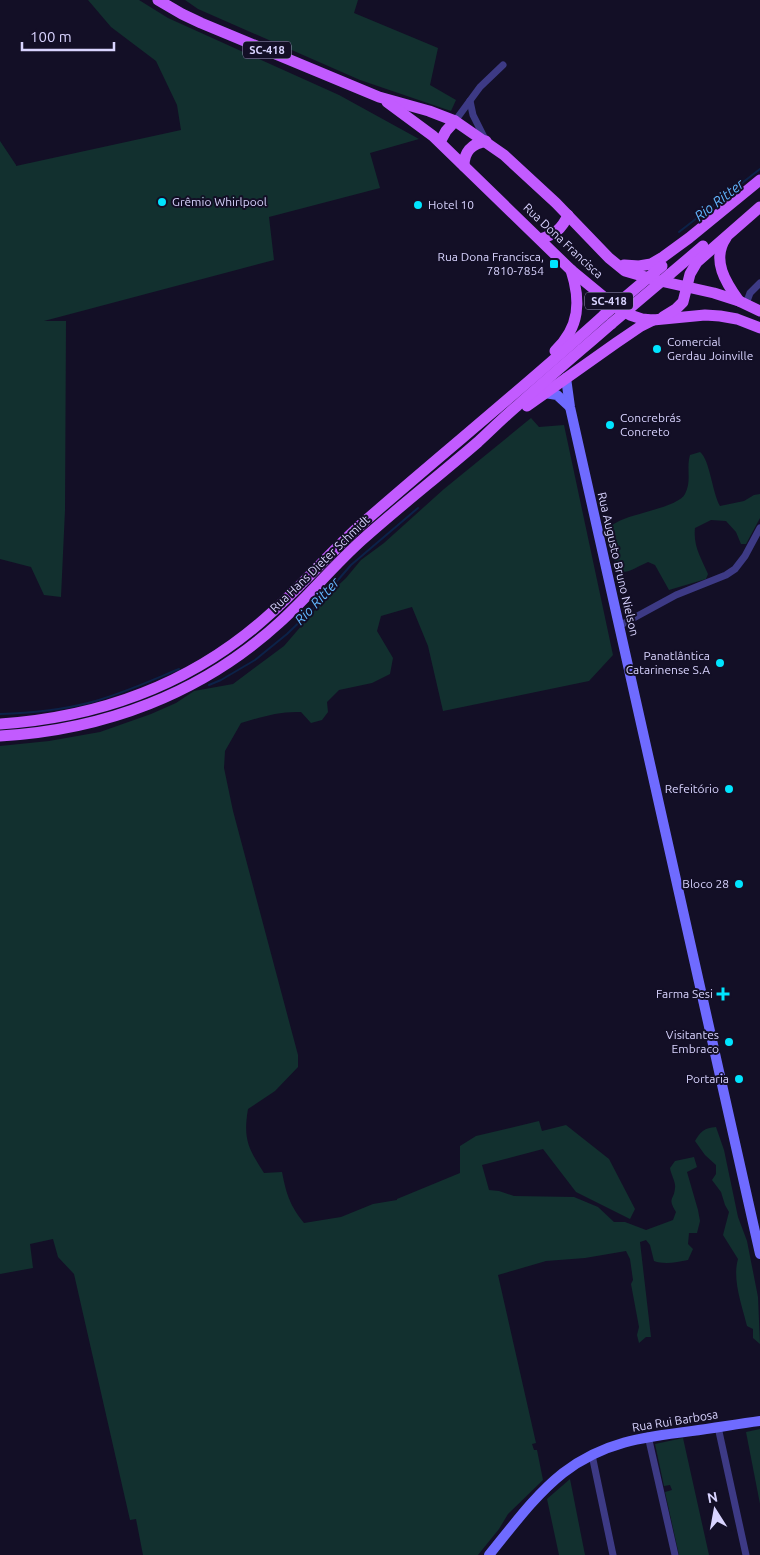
<svg xmlns="http://www.w3.org/2000/svg" width="760" height="1555" viewBox="0 0 760 1555" font-family="Ubuntu,sans-serif">
  <style>
    .green { fill: #12302f }
    .lines { fill: none; stroke-linecap: round; stroke-linejoin: round }
    .stream { stroke: #0c2248; stroke-width: 2 }
    .street { stroke: #3d3a85; stroke-width: 7 }
    .secondary { stroke: #6f6bff; stroke-width: 10 }
    .primary { stroke: #c25bff; stroke-width: 11 }
    .primary-bridge { stroke: #c25bff; stroke-width: 11 }
    .poi-dot { fill: #00e5ff; stroke: #130f26; stroke-width: 2 }
    .labels { text-anchor: middle; stroke-width: 4; stroke-linejoin: round; paint-order: stroke }
    .shield { fill: #130f26; stroke: #9e99be; stroke-width: 1 }
    .shield-label { font-size: 11px; font-weight: bold; fill: #d9d4ff }
    .poi-label { font-size: 12px; fill: #d9d4ff; stroke: #130f26; text-anchor: end }
    .street-label { font-size: 12px; fill: #d9d4ff; stroke: #130f26 }
    .water-label { font-size: 14px; font-style: italic; fill: #62b6ff; stroke: #130f26 }
  </style>
  <rect width="100%" height="100%" fill="#130f26"/>
  <g class="green">
    <polygon points="88,0 139,0 168,18 339,95 419,139 370,153 380,188 269,217 274,260 44,321 66,321 65,510 61,597 44,595 31,567 0,559 0,141 16,165 16,166 181,130 177,105 156,61 111,27"/>
    <polygon points="185,0 358,0 354,13 438,48 430,85 456,100 451,111 360,80 198,9"/>
    <path d="M531,418L539,427L564,425L613,655L589,681L443,711L428,646L412,607L381,616L377,631L393,658L390,674L372,683L339,690L327,702L328,712L322,720L311,723L301,712C280,711 261,717 241,723L225,751L224,768L233,811L298,1055V1067L275,1091L248,1109C243,1139 248,1148 264,1173L282,1172C286,1193 290,1206 304,1223L341,1217L373,1204L397,1200V1199L460,1173V1146L476,1136L539,1121L542,1131L566,1125L609,1159L635,1209L630,1219L576,1192L543,1149L482,1165L489,1190L499,1191L514,1196L574,1197L598,1207L614,1222H625L646,1230L673,1220L676,1212C667,1197 674,1201 675,1188C676,1182 671,1175 670,1168L675,1161L694,1157L697,1167L687,1172L698,1210L700,1221L697,1233H689L688,1244L693,1249L688,1260C677,1262 665,1265 654,1261L650,1245L646,1240L640,1242L651,1337H646L639,1343L637,1335L639,1327L631,1284L633,1280L630,1259L626,1251L585,1258L546,1261L498,1275L536,1443L532,1444L534,1450H537L543,1480L508,1514L499,1529L478,1555H143L136,1519L130,1520L74,1274L58,1257L53,1239L30,1244L33,1268L0,1274V746L49,741L100,732L151,714L176,703L194,691L233,684L284,646L328,595L346,578L361,560L384,543L444,489Z"/>
    <path d="M700,452C710,460 712,492 720,506L744,501L754,495L760,494V518L746,544H741L736,532L726,521L711,520L695,528C693,546 701,558 708,574L706,579L669,590L655,565L648,562C638,566 627,575 617,571L607,529C612,525 618,521 624,519C638,513 679,506 685,494C692,480 686,469 690,455Z"/>
    <path d="M716,1127L724,1150L738,1217L747,1241L758,1297L760,1344L753,1338V1329L747,1326C742,1305 732,1280 738,1259L723,1235L729,1212L725,1205L721,1192L712,1180L716,1174V1165L705,1155L695,1141C701,1131 704,1128 716,1127Z"/>
    <polygon points="760,1429 760,1504 746,1432"/>
    <polygon points="683,1438 709,1555 679,1555 665,1492 672,1490 670,1485 664,1486 655,1444"/>
    <polygon points="570,1479 585,1555 559,1555 547,1499"/>
  </g>
  <g class="lines">
    <g class="stream">
      <polyline points="679,232 760,169"/>
      <polyline points="209,685 221,680 255,660 287,634 311,611 351,565 418,508"/>
      <path d="M0,714C30,713 60,710 88,703C120,695 150,681 179,669"/>
    </g>
    <g class="street">
      <polyline points="470,101 473,115 485,139"/>
      <polyline points="455,121 480,87 503,65"/>
      <polyline points="746,304 750,293 760,283"/>
      <polyline points="619,626 676,595 726,575 735,569 745,556 760,528"/>
      <polyline points="718,1427 746,1555"/>
      <polyline points="648,1436 675,1555"/>
      <polyline points="592,1455 613,1555"/>
    </g>
    <g class="secondary">
      <polyline points="566,378 570,407 760,1254"/>
      <polyline points="545,393 557,395 569,406"/>
      <path d="M489,1555C512,1527 534,1496 563,1473C603,1442 643,1437 692,1431C715,1428 737,1424 760,1421"/>
    </g>
    <g class="primary">
      <polyline points="158,0 182,14 201,23 379,97 429,111 455,121 504,155 556,203 609,258 625,271 656,280 714,293 739,301 760,311"/>
      <polyline points="387,102 433,136 571,270 617,308 630,315 642,319 653,320 705,315 720,316 737,319 760,328"/>
      <polyline points="440,142 446,131 455,121"/>
      <path d="M464,166C464,151 472,144 486,141"/>
      <path d="M726,238C711,260 726,283 739,301"/>
      <path d="M540,239C554,235 562,229 568,215"/>
      <polyline points="624,265 639,266 651,264 663,257 689,238 760,180"/>
      <polyline points="670,274 703,246"/>
      <polyline points="663,317 676,309 683,302 690,274 697,262 760,207"/>
      <path d="M555,351C580,327 581,301 571,270"/>
      <polyline points="527,406 616,343 641,326 653,320"/>
      <path d="M0,724C102,717 194,683 270,614C303,585 331,551 364,522C444,452 526,386 604,315"/>
      <path d="M0,736C104,730 201,694 279,623C308,597 333,566 362,540C400,506 440,475 478,442C491,430 504,417 517,406C548,378 580,351 611,324"/>
    </g>
    <g class="primary-bridge">
      <polyline points="604,315 662,266"/>
      <polyline points="611,324 670,274"/>
    </g>
  </g>
  <g class="poi-dot">
    <circle cx="162" cy="202" r="5"/>
    <circle cx="418" cy="205" r="5"/>
    <rect x="549" y="259" width="10" height="10" rx="2.5"/>
    <circle cx="657" cy="349" r="5"/>
    <circle cx="610" cy="425" r="5"/>
    <circle cx="720" cy="663" r="5"/>
    <circle cx="729" cy="789" r="5"/>
    <circle cx="739" cy="884" r="5"/>
    <path d="M720.5 986.5h5v5h5v5h-5v5h-5v-5h-5v-5h5z"/>
    <circle cx="729" cy="1042" r="5"/>
    <circle cx="739" cy="1079" r="5"/>
  </g>
  <g class="labels">
    <g class="shield">
      <rect x="243" y="41.5" width="48" height="17" rx="4"/>
      <rect x="585" y="292.5" width="48" height="17" rx="4"/>
    </g>
    <g class="shield-label">
      <text x="267" y="54">SC-418</text>
      <text x="609" y="305">SC-418</text>
    </g>
    <g class="poi-label">
      <text x="172" y="206" text-anchor="start">Grêmio Whirlpool</text>
      <text x="428" y="209" text-anchor="start">Hotel 10</text>
      <text x="544" y="261">Rua Dona Francisca,<tspan x="544" dy="14">7810-7854</tspan></text>
      <text x="667" y="346" text-anchor="start">Comercial<tspan x="667" dy="14">Gerdau Joinville</tspan></text>
      <text x="620" y="422" text-anchor="start">Concrebrás<tspan x="620" dy="14">Concreto</tspan></text>
      <text x="710" y="660">Panatlântica<tspan x="710" dy="14">Catarinense S.A</tspan></text>
      <text x="719" y="793">Refeitório</text>
      <text x="729" y="888">Bloco 28</text>
      <text x="713" y="998">Farma Sesi</text>
      <text x="719" y="1039">Visitantes<tspan x="719" dy="14">Embraco</tspan></text>
      <text x="729" y="1083">Portaria</text>
    </g>
    <g class="street-label">
      <text transform="translate(563 241) rotate(43)" y="4">Rua Dona Francisca</text>
      <text transform="translate(320 564) rotate(-44)" y="4">Rua Hans Dieter Schmidt</text>
      <text transform="translate(618 564) rotate(77)" y="4">Rua Augusto Bruno Nielson</text>
      <text transform="translate(675 1421) rotate(-9)" y="4">Rua Rui Barbosa</text>
    </g>
    <g class="water-label">
      <text transform="translate(719 200) rotate(-38)" y="5">Rio Ritter</text>
      <text transform="translate(317 601) rotate(-47)" y="5">Rio Ritter</text>
    </g>
  </g>
  <g transform="translate(715 1510) rotate(349)" stroke="#130f26" stroke-width="4" paint-order="stroke">
  <path d="M0-4L9 19L0 12L-9 19Z" fill="#d9d4ff"/>
  <text y="-8" font-size="14" font-weight="bold" text-anchor="middle" fill="#d9d4ff">N</text>
  </g>
  <path d="M22 42v8h92v-8" fill="none" stroke="#d9d4ff" stroke-width="2.5"/>
  <text x="30" y="42" font-size="15" fill="#d9d4ff" stroke="#130f26" stroke-width="4" paint-order="stroke">100 m</text>
</svg>
